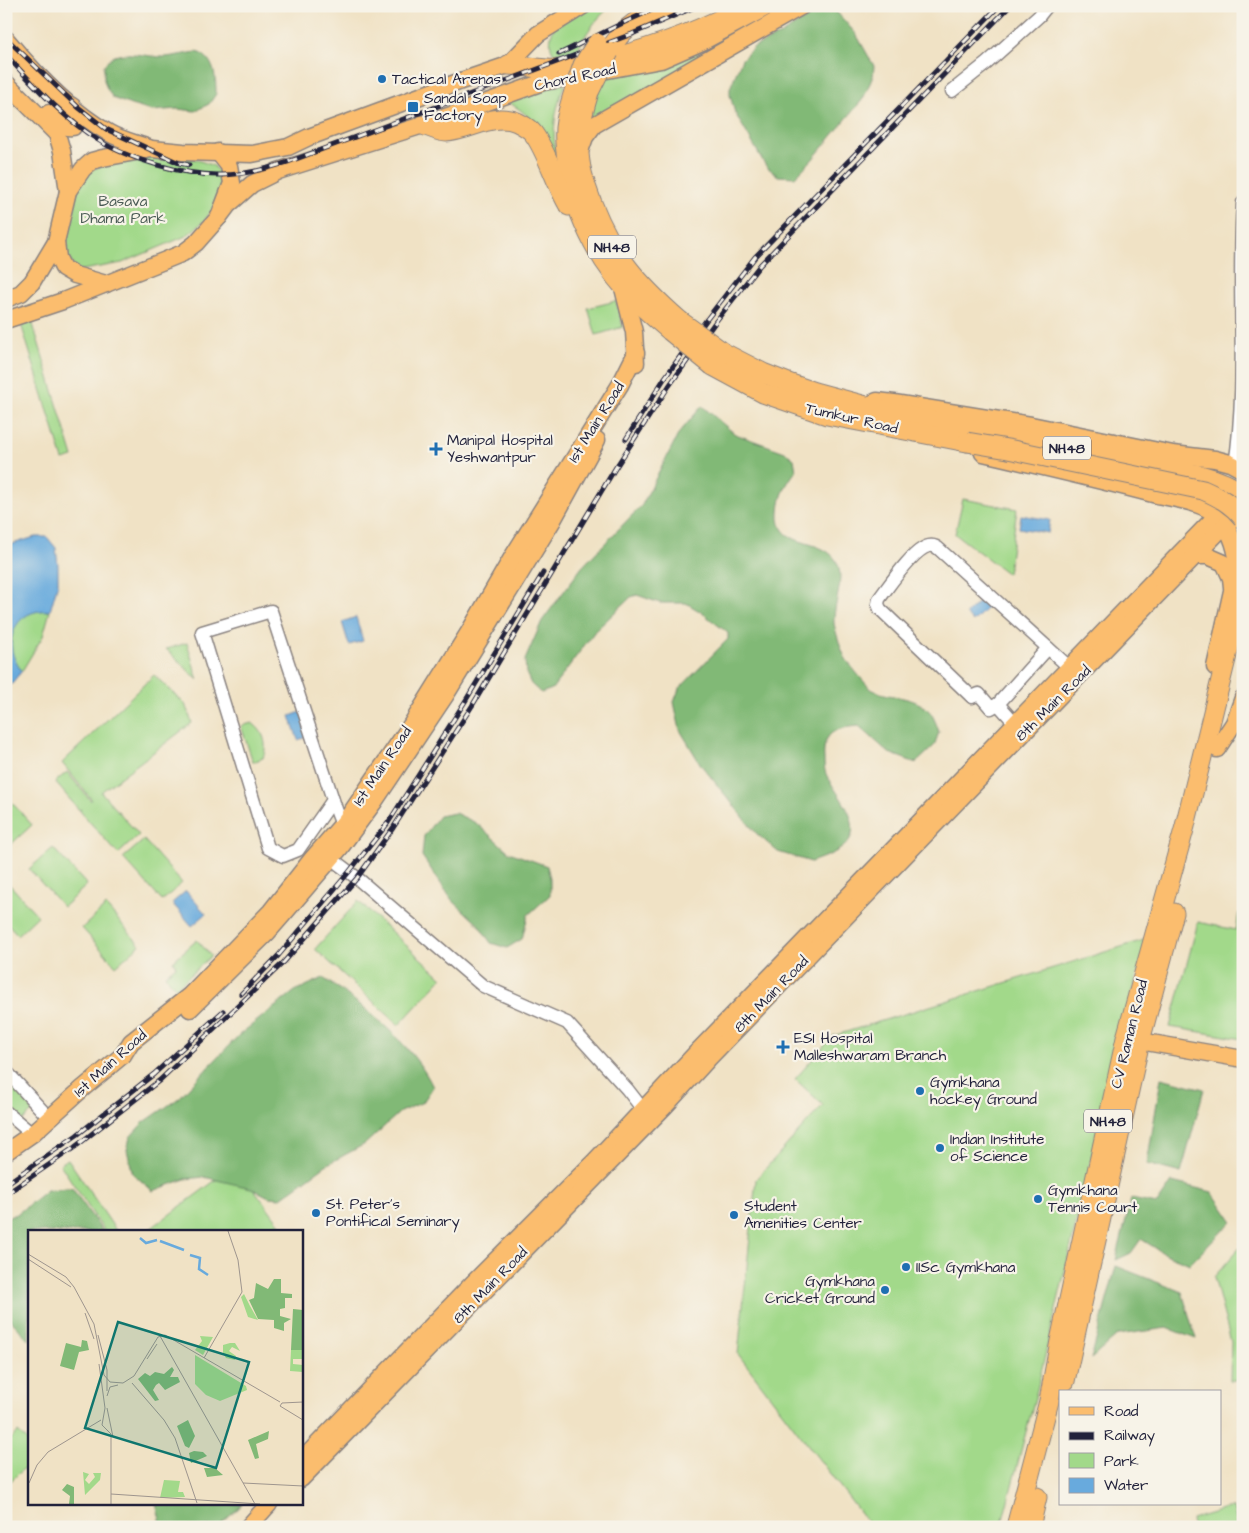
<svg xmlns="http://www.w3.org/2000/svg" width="1249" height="1533" viewBox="0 0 1249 1533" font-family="'Architects Daughter',sans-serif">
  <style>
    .green { fill: #a2d98a; stroke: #627e62 }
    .forest { fill: #81b976; stroke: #526e58 }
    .water { fill: #68aadd; stroke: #45668c }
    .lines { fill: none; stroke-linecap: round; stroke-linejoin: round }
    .minor-casing { stroke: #898280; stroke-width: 15 }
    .major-casing { stroke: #898280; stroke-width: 19 }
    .highway-casing { stroke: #898280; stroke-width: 21 }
    .minor { stroke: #fff; stroke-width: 12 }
    .major { stroke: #fbbd6e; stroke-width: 16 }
    .highway { stroke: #fbbd6e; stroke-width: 19 }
    .rail-casing { stroke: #22223b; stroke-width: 5 }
    .rail { stroke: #f7f3e8; stroke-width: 3; stroke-dasharray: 9; stroke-linecap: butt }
    .highway-bridge-casing { stroke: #898280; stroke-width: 21; stroke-linecap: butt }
    .highway-bridge { stroke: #fbbd6e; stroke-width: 19 }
    .poi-dot { fill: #1f6fb2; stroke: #f7f3e8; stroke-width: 2 }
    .labels { text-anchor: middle; stroke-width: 4.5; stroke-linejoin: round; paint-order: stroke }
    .shield { fill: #f7f3e8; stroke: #62616f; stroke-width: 1 }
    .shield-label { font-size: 14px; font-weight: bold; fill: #22223b }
    .street-label { font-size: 15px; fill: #22223b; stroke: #f7f3e8 }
    .poi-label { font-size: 15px; fill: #22223b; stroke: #f7f3e8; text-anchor: start }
    .park-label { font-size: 15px; fill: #485953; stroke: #f7f3e8 }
    .inset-river { fill: none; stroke: #68aadd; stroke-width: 2.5 }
    .inset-road { fill: none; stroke: #9e958e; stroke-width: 1 }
    .view { fill: #0f766e; fill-opacity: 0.15; stroke: #0f766e; stroke-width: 2.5 }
    .inset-edge { fill: none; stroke: #22223b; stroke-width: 2.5 }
  </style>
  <rect width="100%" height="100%" fill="#f7f3e8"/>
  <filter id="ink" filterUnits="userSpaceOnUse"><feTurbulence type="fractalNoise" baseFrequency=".02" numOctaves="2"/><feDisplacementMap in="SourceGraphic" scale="10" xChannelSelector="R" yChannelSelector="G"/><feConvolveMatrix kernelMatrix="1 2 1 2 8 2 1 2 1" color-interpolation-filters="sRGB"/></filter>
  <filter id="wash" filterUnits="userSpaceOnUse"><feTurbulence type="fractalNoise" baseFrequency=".0096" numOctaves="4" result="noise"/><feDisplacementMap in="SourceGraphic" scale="20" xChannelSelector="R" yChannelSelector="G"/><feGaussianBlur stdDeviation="1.12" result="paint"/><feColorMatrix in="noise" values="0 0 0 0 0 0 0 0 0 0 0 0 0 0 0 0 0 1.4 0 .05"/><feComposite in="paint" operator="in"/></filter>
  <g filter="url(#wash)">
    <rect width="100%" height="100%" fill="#f0e2c5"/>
    <g class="green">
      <path d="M591,6H611C593,21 581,40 573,61C551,60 546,46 554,27Z"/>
      <polygon points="697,48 702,59 588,125 602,74"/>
      <path d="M565,84C554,110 551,136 558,164C541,135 534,113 501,99Z"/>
      <polygon points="153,154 195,159 214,166 221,175 224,188 218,203 203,222 186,236 122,263 77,271 66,255 65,222 73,193 91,169"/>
      <polygon points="616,301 623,327 596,335 588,308"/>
      <polygon points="32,321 73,457 63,460 21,324"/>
      <polygon points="963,499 1017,509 1008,574 955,534"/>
      <path d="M43,610L50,611L43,636L22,671C0,648 10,613 43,610Z"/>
      <polygon points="187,643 198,680 166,649"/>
      <polygon points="154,675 185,704 192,723 101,792 139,835 118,854 80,811 81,809 79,810 55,782 67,772 90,800 92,800 62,763"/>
      <path d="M252,723C264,731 268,744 263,758L253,762L241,726Z"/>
      <polygon points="6,796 32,825 8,847 6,844"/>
      <polygon points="144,840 182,883 162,901 123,858"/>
      <polygon points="53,848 87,885 63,907 29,869"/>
      <polygon points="10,885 38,916 18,935 6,922 6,888"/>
      <polygon points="358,901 442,978 399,1025 315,949"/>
      <polygon points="106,906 140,945 116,966 82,928"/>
      <polygon points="1239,913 1243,917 1243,1039 1170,1027 1198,922 1236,930"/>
      <polygon points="1147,939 1120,1037 1037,1390 1001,1527 871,1527 738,1354 756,1179 823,1105 795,1079 833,1036"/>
      <polygon points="197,940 211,956 176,988 165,975 176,966 173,961"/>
      <polygon points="6,1075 36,1108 23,1121 6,1107"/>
      <polygon points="68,1159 117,1232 105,1232 60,1164"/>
      <polygon points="236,1165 282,1227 275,1232 146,1232"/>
      <polygon points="1243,1244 1243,1380 1230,1380 1231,1342 1214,1277"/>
      <polygon points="18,1432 29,1442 29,1463 8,1484 6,1444"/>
      <polygon points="1233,1507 1238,1527 1193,1527 1192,1519"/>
    </g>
    <g class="forest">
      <polygon points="834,9 856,34 874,66 873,76 863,99 811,161 795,177 778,176 766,166 735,113 730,95 730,88 742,59 754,47 781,34 811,15"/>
      <path d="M197,52C215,58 216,78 216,94L209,104L195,111L177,109L152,111L131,105L113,98L107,89L104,80V66C114,45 148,58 166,57C176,56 187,53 197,52Z"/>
      <path d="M702,406L735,434L785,452L794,459L796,471C786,484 780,495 779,512C776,549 820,537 835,559C847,577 833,603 834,623C835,630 842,653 846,659C850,665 868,688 873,690C892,699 915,695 930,712C934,717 937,726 939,732L934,746L916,763L889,753L859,726C835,728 822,732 824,759C824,763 824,769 826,774C834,792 861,818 850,839C843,852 823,857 811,862L778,852L756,833L701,765L680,730L674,702L679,689L728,639V633L701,612L686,603H660L637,595L631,597L595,631L552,689L541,693L531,684L526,673L525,660L542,621L582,567L642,505L679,433Z"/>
      <polygon points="455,813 476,823 509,852 547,866 550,878 550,895 528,915 522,939 507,948 491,943 478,924 452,900 422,856 424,836 439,816"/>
      <path d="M323,978C362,1004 413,1044 433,1087L423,1102L400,1112L365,1144L326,1165L281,1198L269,1197L251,1188L204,1177L185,1179L153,1191L133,1174L127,1150L130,1137L143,1123L179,1098L239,1035L295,991Z"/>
      <polygon points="1161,1078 1204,1089 1181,1173 1147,1164"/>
      <polygon points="1172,1182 1212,1192 1232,1221 1190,1264 1165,1254 1141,1239 1131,1253 1116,1260 1131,1199 1157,1204"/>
      <polygon points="72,1188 103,1232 29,1232 29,1340 6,1315 6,1218 17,1214 47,1190"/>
      <polygon points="1116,1266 1182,1292 1196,1339 1167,1328 1118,1335 1091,1359"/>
      <polygon points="156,1504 243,1504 218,1527 162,1527"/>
    </g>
    <g class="water">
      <polygon points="1021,515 1050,520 1048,533 1019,528"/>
      <path d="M35,537H47L56,548L58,565V583L50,611C14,607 0,645 22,671L6,690V546Z"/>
      <polygon points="984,597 991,604 973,622 966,614"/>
      <polygon points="356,617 363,641 349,645 342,622"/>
      <polygon points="301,712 309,736 298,740 290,716"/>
      <polygon points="186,891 206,914 192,926 172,903"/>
    </g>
  </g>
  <g filter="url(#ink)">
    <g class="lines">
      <defs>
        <g id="minor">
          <polyline points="952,91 987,63 1039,16 1047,6"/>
          <path d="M1235,466C1248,378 1237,290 1243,203"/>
          <polyline points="998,704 1048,648"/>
          <path d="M1015,723L998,704L991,708L979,694L972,697L880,609L878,604L879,599C889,586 913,549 929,546C934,545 937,547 940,550L1069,667"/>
          <polyline points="333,800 298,850 283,856 268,848 202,632 271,611 337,812 342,825"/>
          <polyline points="324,853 357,878 483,986 567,1023 627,1089 648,1116"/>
          <polyline points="6,1071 49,1118"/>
          <polyline points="6,1112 32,1134"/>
        </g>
        <g id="major">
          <path d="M6,39C35,74 70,111 109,133C121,140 136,143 149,148"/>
          <polyline points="6,83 57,134 62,151 68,191"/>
          <path d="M49,113C56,120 63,129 73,127L77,120L72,106"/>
          <polyline points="580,151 585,137 594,125 802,6"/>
          <polyline points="219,217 228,205 252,184 278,171 423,125 543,82 661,60 702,42 769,6"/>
          <polyline points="106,284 75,275 63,268 58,258 56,242 68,191 83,169 92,161 103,158 152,149 183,152 252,154 288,147 309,137 461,81 508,65 538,34 583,6"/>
          <polyline points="622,284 634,332 636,363"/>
          <polyline points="6,299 21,293 32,282 56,242"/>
          <polyline points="6,320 63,301 166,260 183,253 196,243 219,217 232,183 229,166 218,152"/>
          <polyline points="869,405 877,401 894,403 1031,425 1173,454 1215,459 1230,463 1243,470"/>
          <path d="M983,453C1040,466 1097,479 1153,494C1173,499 1202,501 1217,516C1230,528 1236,547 1238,564L1215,667"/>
          <polyline points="1194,556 1208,556 1224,563 1231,578 1232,587"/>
          <polyline points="1217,749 1234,723 1243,698"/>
          <polyline points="190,1009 267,933 287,910 340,848 374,802 445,696 553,520 597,440"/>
          <polyline points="1140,1041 1243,1059"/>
          <polyline points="6,1152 32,1134 82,1089 123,1055 131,1042 189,996 271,911 312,859 346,820 411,725 469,632 513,556 620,385 636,353"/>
          <polyline points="301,1461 472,1284 594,1162 699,1050 1217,515 1240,497"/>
          <polyline points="301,1479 665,1106 708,1059 1225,525 1243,511"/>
          <polyline points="248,1527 269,1504"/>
        </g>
        <g id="highway">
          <path d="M609,52C624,23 643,17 672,6"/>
          <path d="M508,65C525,65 545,71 561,69C576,68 592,63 606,60C655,47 702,31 745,6"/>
          <path d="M575,88C572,98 568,110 566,121C563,136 566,152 568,166C575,218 603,270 642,306C651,315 661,323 670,331"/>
          <path d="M589,92C584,109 579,126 579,144C578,165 585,184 592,203C613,256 638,284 680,321"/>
          <path d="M423,125C430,127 439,132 446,132C470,131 492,112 517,122C523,125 529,128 533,133C547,151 556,185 569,206"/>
          <path d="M724,353L763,373L791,384L814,392L888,412L1200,475C1215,479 1230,484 1243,494"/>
          <polyline points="713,366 763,393 827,415 967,442"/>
          <polyline points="1065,1381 1140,1041 1174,913"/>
          <polyline points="1016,1527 1049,1401 1060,1341 1126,1038 1185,826 1243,590"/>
          <polyline points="1030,1527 1037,1497"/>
        </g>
      </defs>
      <use href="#minor" class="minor-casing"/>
      <use href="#major" class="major-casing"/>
      <use href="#highway" class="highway-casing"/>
      <use href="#minor" class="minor"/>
      <use href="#major" class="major"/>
      <use href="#highway" class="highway"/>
      <defs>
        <g id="rail">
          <polyline points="6,38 78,107 106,129 179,163 189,165"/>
          <polyline points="559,54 627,21 661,6"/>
          <path d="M6,55C34,85 63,118 98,140C128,159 186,176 221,175C244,175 267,169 288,162L632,34L697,6"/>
          <polyline points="626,439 664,379 707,319 755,257 999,6"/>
          <polyline points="241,994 278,956 349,872 388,823 466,700 543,573"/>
          <polyline points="6,1184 77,1135 154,1074 223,1011"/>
          <polyline points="6,1194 75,1147 160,1080 284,962 357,878 393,828 472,706 616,467 669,386 716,321 760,265 1010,6"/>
        </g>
      </defs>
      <use href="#rail" class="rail-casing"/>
      <use href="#rail" class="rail"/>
      <defs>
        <g id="highway-bridge">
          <polyline points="575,88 583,65 597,43"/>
          <polyline points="589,92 609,52"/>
          <polyline points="680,321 724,353"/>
          <polyline points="670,331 713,366"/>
          <path d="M967,442L1008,449L1203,490C1219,497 1232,504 1243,518"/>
        </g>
      </defs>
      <use href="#highway-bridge" class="highway-bridge-casing"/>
      <use href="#highway-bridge" class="highway-bridge"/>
    </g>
  </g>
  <g class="poi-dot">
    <circle cx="382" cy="79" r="5"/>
    <rect x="407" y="101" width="12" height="12" rx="2.5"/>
    <path d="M433.5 441.5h5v5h5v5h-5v5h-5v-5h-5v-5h5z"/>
    <path d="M780.5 1039.5h5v5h5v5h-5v5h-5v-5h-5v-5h5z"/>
    <circle cx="920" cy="1091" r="5"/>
    <circle cx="940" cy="1148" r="5"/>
    <circle cx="1038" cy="1199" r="5"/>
    <circle cx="316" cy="1213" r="5"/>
    <circle cx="734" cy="1215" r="5"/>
    <circle cx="906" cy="1267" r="5"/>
    <circle cx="885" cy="1290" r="5"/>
  </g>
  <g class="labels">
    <g class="shield">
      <rect x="588" y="235.5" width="48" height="23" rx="4"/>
      <rect x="1043" y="436.5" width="48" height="23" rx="4"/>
      <rect x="1084" y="1109.5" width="48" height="23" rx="4"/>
    </g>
    <g class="shield-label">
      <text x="612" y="252">NH48</text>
      <text x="1067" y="453">NH48</text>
      <text x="1108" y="1126">NH48</text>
    </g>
    <g class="street-label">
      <text transform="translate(575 77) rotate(-12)" y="5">Chord Road</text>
      <text transform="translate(852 418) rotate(13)" y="5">Tumkur Road</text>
      <text transform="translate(596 422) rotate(-58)" y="5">1st Main Road</text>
      <text transform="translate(1053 703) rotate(-45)" y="5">8th Main Road</text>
      <text transform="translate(382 766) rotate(-56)" y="5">1st Main Road</text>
      <text transform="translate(771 994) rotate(-46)" y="5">8th Main Road</text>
      <text transform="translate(1129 1034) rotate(-76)" y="5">CV Raman Road</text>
      <text transform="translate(110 1063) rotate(-42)" y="5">1st Main Road</text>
      <text transform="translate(490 1285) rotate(-46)" y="5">8th Main Road</text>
    </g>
    <g class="poi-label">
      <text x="392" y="84">Tactical Arenas</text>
      <text x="424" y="103">Sandal Soap<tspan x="424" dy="17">Factory</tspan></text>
      <text x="447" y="445">Manipal Hospital<tspan x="447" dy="17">Yeshwantpur</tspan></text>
      <text x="794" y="1043">ESI Hospital<tspan x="794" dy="17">Malleshwaram Branch</tspan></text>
      <text x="930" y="1087">Gymkhana<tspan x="930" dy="17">hockey Ground</tspan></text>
      <text x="950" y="1144">Indian Institute<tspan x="950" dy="17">of Science</tspan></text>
      <text x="1048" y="1195">Gymkhana<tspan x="1048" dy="17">Tennis Court</tspan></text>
      <text x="326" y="1209">St. Peter's<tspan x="326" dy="17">Pontifical Seminary</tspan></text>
      <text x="744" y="1211">Student<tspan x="744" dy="17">Amenities Center</tspan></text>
      <text x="916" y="1272">IISc Gymkhana</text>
      <text x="875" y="1286" text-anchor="end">Gymkhana<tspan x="875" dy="17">Cricket Ground</tspan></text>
    </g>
    <g class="park-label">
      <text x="123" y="206">Basava<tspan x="123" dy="17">Dhama Park</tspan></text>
    </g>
  </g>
  <g transform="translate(28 1230)">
    <rect width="275" height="275" fill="#f0e2c5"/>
    <path d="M216,64L222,76L230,90L220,87L213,67ZM172,106L185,107L175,125L167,120L174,111ZM202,113H207L212,121L204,117L201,121L208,126L207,130L198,128L195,123V115ZM263,120H275V129H265V134L275,135V142L262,141ZM167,125L218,156L219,160L192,171L178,165L167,154ZM55,242L61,244L57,250L61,254L67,247L65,243H73L72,250L57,265ZM136,250L152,251L150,262H155L157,267L132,268Z" fill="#a2d98a"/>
    <path d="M246,49H253V63L264,64V68H257V78L252,79V86L263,89L256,93V101L246,98V90L230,89L221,70L226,68L228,53L240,59ZM265,79L275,80V120H263ZM54,110L59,111L61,120L51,122L46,140L32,136L38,113L53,117ZM144,137L146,140L142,147H150L152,152L137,160L131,153L128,155L125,160L131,170L127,171L110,149L117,143L122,146L127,142L136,144ZM160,190L167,206L161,218L157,216L149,196ZM241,201L240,209L228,214L231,228L227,229L220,210ZM166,221L175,222L179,226L163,233L161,223ZM176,238H187L195,245L179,247ZM39,254L46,257V274H41L42,266L34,260Z" fill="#81b976"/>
    <path class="inset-river" d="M112,8L118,13L129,10M132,11L156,20M162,25L172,28L171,39L180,45"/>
    <path class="inset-road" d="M0,24L38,47L46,57L66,94L76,145L82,152L95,153L106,146L130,107L137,105L252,172M0,29L43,57M57,83L66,109M70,105L79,140V161M132,106L227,274M176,128L214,62L210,30L200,1M119,129L129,114M71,134L77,178L74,195L83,204V274M104,153L136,190L147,208L169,273M79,166L82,157L90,155M252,176L254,173L275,172M252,176L275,190M79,178L85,207M1,253L9,235L20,222L73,190M215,253L275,256M83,264L232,274"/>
    <path class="view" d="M90,92L221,132L188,238L57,198Z"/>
    <rect width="275" height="275" class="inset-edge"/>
  </g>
  <rect width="1249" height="1533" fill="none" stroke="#f7f3e8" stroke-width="25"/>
  <rect x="1059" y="1390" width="162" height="115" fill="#f7f3e8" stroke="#a29fa3"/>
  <rect x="1069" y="1407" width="25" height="8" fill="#fbbd6e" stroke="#a29fa3"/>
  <text x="1104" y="1416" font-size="15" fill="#22223b">Road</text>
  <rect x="1069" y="1432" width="25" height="8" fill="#22223b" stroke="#a29fa3"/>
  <text x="1104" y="1440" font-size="15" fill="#22223b">Railway</text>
  <rect x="1069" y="1453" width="25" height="15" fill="#a2d98a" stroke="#a29fa3"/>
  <text x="1104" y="1466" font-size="15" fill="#22223b">Park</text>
  <rect x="1069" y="1478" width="25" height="15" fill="#68aadd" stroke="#a29fa3"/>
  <text x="1104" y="1490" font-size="15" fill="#22223b">Water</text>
</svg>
